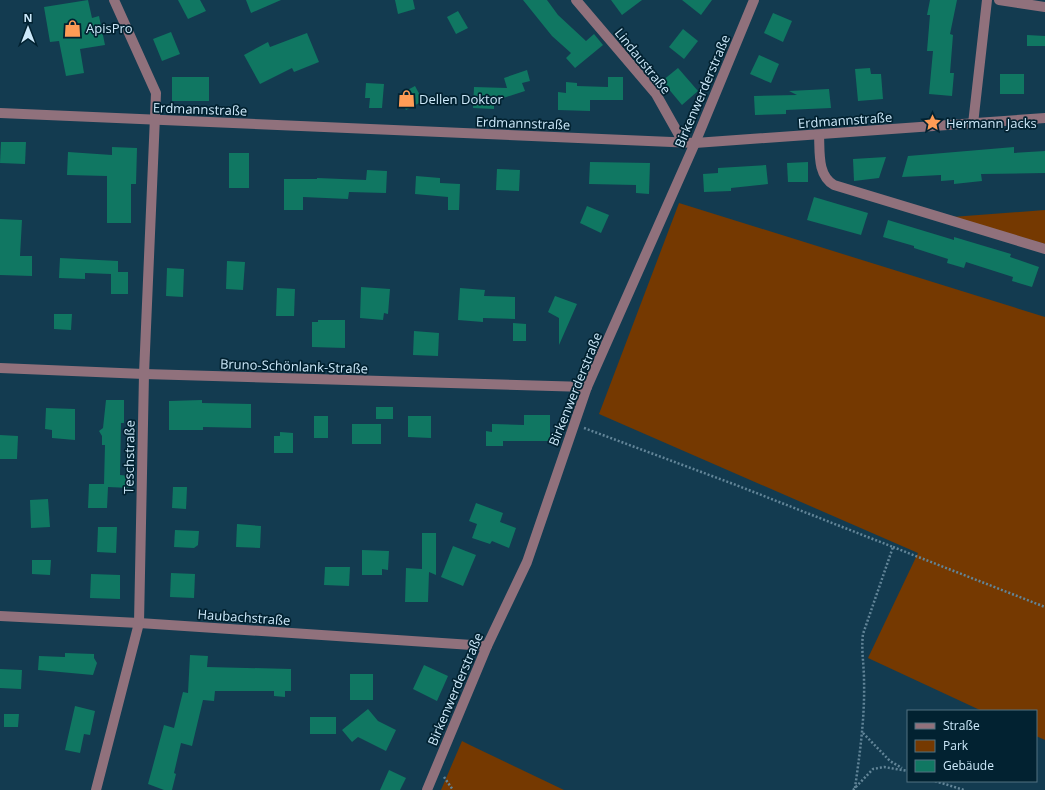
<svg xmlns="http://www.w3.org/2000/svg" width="1045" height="790" viewBox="0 0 1045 790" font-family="'Open Sans',sans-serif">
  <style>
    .green { fill: #753901 }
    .building { fill: #107762 }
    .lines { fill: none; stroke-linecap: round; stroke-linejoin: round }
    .path { stroke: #628598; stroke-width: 2.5; stroke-dasharray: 2 2; stroke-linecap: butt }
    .minor { stroke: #90717c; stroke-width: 10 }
    .labels { text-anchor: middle; stroke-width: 3.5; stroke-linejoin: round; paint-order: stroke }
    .poi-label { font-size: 13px; fill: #cde9fa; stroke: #022231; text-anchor: start }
    .street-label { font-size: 13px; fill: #cde9fa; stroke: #022231 }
  </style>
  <rect width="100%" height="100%" fill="#133b50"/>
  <g class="green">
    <polygon points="679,203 1045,317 1045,740 1036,736 1036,711 982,711 868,658 918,553 599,414"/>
    <polygon points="1045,210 1045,244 952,217"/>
    <polygon points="462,741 472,746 564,790 441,790"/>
  </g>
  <g class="building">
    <polygon points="88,0 92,18 99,16 105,45 80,49 84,73 66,76 59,41 50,42 44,7"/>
    <polygon points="178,0 200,0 206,11 188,19"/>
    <polygon points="246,0 281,0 251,13"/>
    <polygon points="395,0 413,0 415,9 398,14"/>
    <polygon points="523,0 547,0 558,15 586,41 594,34 603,45 575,68 566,58 571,53 552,36"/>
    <polygon points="611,0 642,0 622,15"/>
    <polygon points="682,0 712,0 701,15"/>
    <polygon points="930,0 957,0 950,34 953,35 950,73 954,73 952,96 929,94 933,51 927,51 930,15 927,15"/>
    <polygon points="458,11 468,28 456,34 447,17"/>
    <polygon points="773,13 792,21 783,42 764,33"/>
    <polygon points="683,29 698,41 684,59 669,47"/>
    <polygon points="171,32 180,54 162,61 153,39"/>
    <polygon points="307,33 319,62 294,72 292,68 260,84 244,55 268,42 270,47"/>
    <polygon points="1027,35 1045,36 1045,46 1027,46"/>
    <polygon points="759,55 779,64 771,83 750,74"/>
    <polygon points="678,68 698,91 682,105 662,81"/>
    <polygon points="870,68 871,74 881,74 883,99 858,101 855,69"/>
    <polygon points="527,70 530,81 522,83 525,91 494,101 494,109 473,108 474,87 507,88 504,78"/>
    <rect x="1000" y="74" width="24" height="20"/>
    <rect x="172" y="77" width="37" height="24"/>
    <polygon points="608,77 623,77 623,100 590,100 590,111 558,110 558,92 566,93 566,82 577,83 577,86 608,87"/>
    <polygon points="366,83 384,84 382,108 369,108 370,98 365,98"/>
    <polygon points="415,86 423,101 406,110 398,95"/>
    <polygon points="829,89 831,108 786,110 786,114 755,115 754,96 797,95 789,91"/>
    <polygon points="1,142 26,142 25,164 0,163"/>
    <polygon points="112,147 137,148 136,184 131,184 131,223 107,223 107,176 67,175 68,152 112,155"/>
    <polygon points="1014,147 1014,153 1045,151 1045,173 981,174 982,181 954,184 954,180 941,181 941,175 902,177 908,156"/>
    <rect x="229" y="153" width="20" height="35"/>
    <polygon points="886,157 879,178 854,181 853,159"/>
    <polygon points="590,162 650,163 649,194 636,193 636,185 589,184"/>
    <polygon points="808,162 808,182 788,182 787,163"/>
    <polygon points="766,165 768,184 731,188 731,191 704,192 703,174 718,173 718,168"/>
    <polygon points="497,169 520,170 519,191 496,190"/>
    <polygon points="367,170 387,171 386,193 349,192 348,199 303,197 303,210 284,210 284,179 317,179 317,178 366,180"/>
    <polygon points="416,176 440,178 440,183 460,184 459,210 448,210 448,197 415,194"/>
    <polygon points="814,197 868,213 861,235 807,220"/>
    <polygon points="587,206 609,215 601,233 580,223"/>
    <polygon points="0,219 22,220 20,256 32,256 32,276 0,275"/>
    <polygon points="888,220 954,240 954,237 1011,254 1010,257 1039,267 1032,287 1012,281 1013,277 966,262 964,268 947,263 948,259 914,248 914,246 883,237"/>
    <polygon points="60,258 118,261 118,272 128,272 128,294 111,294 111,274 85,273 85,279 59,278"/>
    <polygon points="227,261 245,262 243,290 226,289"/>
    <polygon points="167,268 184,269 183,297 166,296"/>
    <polygon points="361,287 390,289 388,314 384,313 383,320 360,318"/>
    <polygon points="277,288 295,289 294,316 276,316"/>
    <polygon points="460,288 485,290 484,296 515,297 515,319 483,318 483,322 458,320"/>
    <polygon points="555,296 577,304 559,345 559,318 548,312"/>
    <polygon points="54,314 72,314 71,330 54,329"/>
    <polygon points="318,320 345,320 345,348 312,347 312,322 318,322"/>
    <polygon points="513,323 526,324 526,341 513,341"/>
    <polygon points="414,331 439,333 438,356 413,355"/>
    <polygon points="106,400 124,400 124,423 121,423 120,475 130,476 130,488 108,487 107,508 88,508 89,484 104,484 105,445 102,445 102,436 99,431 103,428"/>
    <polygon points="202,400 202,403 251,404 251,428 203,427 203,430 169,430 169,401"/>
    <rect x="376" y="407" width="17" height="12"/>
    <polygon points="46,408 75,409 75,440 52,438 52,430 45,429"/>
    <polygon points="524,415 550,415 550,441 503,441 503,446 486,446 486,431 492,432 492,424 524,425"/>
    <rect x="314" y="416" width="14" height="22"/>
    <polygon points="408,416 431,416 431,438 408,437"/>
    <rect x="352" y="424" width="29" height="20"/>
    <polygon points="280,432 293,433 293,453 274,453 274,436 280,436"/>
    <polygon points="0,435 18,436 17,459 0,459"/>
    <polygon points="173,487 187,487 186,509 172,508"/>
    <polygon points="48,499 50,527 31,528 30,500"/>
    <polygon points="476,503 503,513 500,522 516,528 509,548 492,541 490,544 472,538 477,524 469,521"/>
    <polygon points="237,524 261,526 260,548 236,547"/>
    <polygon points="98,527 117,527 116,553 97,552"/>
    <polygon points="175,530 199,531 198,545 194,548 174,547"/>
    <polygon points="422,533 436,533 436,575 429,572 428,602 405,602 406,568 422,569"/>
    <polygon points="453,546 476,555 463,586 441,577"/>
    <polygon points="362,550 389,551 388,570 382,569 382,575 362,575"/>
    <polygon points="32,560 51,560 50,575 32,574"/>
    <polygon points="325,567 350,567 349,586 324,585"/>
    <polygon points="171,573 195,574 194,598 170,597"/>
    <polygon points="91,574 120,575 120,599 90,598"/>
    <polygon points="65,653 94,654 94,658 97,663 93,675 38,670 39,656 65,657"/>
    <polygon points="190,655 208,656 207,667 291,669 291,691 285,691 285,697 274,696 274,691 215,691 214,701 203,700 192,746 181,743 174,773 176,774 172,790 164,790 148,784 164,725 174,728 183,692 188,693"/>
    <polygon points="424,665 448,676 437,701 413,689"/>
    <polygon points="0,669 22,670 21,689 0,688"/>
    <rect x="350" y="674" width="23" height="26"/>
    <polygon points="75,706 95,711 90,735 84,734 80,753 65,750"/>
    <polygon points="368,709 378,721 396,730 386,751 358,737 352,742 342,730"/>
    <polygon points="4,714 19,714 18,727 4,727"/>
    <rect x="310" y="717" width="26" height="17"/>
    <polygon points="389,770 406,778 400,790 380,790"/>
  </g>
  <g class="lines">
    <g class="path">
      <path d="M584,428L736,485L893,547L863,634C861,650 864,664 864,680C865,717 860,752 855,788"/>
      <polyline points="893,547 1045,607"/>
      <polyline points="863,733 890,761 902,768"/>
      <polyline points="444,777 453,790"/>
      <polyline points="935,781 964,790"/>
      <polyline points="853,790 873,769 884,767 908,771"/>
    </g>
    <g class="minor">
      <polyline points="576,0 656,94 683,142"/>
      <polyline points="999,0 1045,7"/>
      <polyline points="0,113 695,143 1045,118"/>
      <polyline points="973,124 987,0"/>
      <path d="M819,135C820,152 817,175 834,185L1045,249"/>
      <polyline points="0,368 144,374 587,387"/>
      <polyline points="0,616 139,623 487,646"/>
      <polyline points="96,790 139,623 144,374 156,93 114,0"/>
      <polyline points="427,790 487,646 527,562 587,387 695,143 754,0"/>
    </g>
  </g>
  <defs>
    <symbol id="shop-bare" viewBox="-9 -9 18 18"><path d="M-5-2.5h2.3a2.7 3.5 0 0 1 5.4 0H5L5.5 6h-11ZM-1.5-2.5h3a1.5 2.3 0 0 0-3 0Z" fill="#fd9c56" stroke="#022231" stroke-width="2.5" paint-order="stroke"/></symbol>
    <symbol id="sight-bare" viewBox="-9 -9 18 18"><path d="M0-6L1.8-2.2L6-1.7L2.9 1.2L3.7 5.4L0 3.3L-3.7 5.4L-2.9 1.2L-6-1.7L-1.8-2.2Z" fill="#fd9c56" stroke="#022231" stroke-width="2.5" paint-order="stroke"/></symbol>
  </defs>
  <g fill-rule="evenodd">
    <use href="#shop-bare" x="60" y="16" width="25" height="25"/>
    <use href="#shop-bare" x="394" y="86" width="25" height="25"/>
    <use href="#sight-bare" x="920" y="110" width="25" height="25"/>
  </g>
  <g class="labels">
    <g class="poi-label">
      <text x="86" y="33">ApisPro</text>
      <text x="419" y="104">Dellen Doktor</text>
      <text x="946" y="128">Hermann Jacks</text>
    </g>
    <g class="street-label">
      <text transform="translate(643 61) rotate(51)" y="5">Lindaustraße</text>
      <text transform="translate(702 91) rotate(-67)" y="5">Birkenwerderstraße</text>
      <text transform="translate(200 109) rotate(2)" y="5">Erdmannstraße</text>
      <text transform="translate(845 120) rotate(-4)" y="5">Erdmannstraße</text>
      <text transform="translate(523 123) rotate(2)" y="5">Erdmannstraße</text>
      <text transform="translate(294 366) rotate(2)" y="5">Bruno-Schönlank-Straße</text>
      <text transform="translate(575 389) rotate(-68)" y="5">Birkenwerderstraße</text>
      <text transform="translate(129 457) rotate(-89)" y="5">Teschstraße</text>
      <text transform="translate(244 617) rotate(4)" y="5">Haubachstraße</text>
      <text transform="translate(455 689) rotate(-67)" y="5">Birkenwerderstraße</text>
    </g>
  </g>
  <rect x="907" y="710" width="130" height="72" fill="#022231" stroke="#537281"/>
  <rect x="915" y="723" width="20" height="6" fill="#90717c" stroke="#537281"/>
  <text x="943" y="730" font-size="12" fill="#cde9fa">Straße</text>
  <rect x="915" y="740" width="20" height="12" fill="#753901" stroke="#537281"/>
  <text x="943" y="750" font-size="12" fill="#cde9fa">Park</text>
  <rect x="915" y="760" width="20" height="12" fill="#107762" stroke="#537281"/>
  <text x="943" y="770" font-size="12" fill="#cde9fa">Gebäude</text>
  <g transform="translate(28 28)" stroke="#022231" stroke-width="3" paint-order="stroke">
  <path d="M0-3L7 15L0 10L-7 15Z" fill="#cde9fa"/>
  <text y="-6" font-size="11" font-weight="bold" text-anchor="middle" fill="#cde9fa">N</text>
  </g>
</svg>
